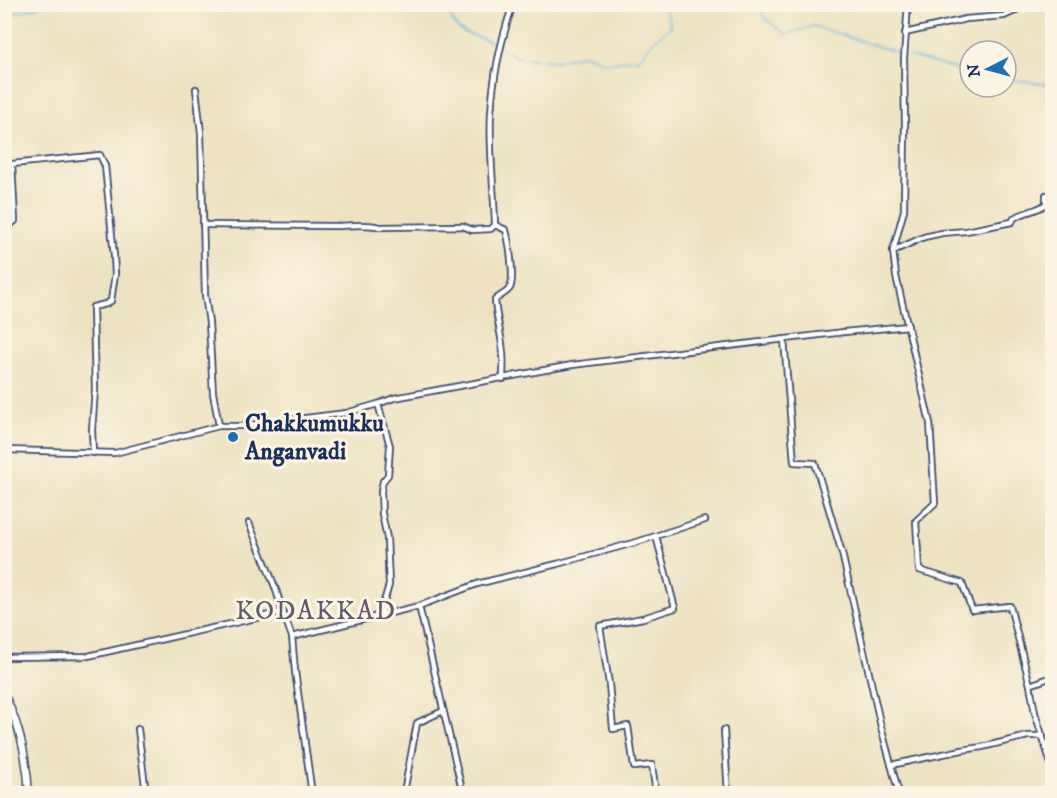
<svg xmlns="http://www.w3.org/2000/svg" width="1057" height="798" viewBox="0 0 1057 798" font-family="'IM FELL DW Pica',serif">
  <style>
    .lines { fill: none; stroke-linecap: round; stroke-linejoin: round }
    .stream { stroke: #5db0d8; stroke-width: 1.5 }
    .street-casing { stroke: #3a4a6d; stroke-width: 8 }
    .secondary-casing { stroke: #3a4a6d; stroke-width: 9 }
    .street { stroke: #fff; stroke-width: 4.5 }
    .secondary { stroke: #fff; stroke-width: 6 }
    .poi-dot { fill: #1f6fb2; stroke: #fcf5e5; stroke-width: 2 }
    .labels { text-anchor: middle; stroke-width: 6; stroke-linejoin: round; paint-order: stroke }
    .poi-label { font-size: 24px; font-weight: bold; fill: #1b2f5e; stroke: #fcf5e5; text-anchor: start }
    .quarter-label { font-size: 27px; letter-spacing: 1.5px; fill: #5e5c6c; stroke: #fcf5e5 }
  </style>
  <rect width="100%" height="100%" fill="#fcf5e5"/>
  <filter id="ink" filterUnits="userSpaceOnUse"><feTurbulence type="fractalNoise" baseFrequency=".0167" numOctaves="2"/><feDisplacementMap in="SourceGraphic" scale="12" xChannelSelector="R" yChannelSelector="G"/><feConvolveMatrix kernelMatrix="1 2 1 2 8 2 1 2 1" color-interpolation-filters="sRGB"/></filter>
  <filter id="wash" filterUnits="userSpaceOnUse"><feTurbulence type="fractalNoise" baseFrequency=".008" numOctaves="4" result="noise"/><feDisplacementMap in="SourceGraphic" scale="24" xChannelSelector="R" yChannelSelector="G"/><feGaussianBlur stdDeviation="1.35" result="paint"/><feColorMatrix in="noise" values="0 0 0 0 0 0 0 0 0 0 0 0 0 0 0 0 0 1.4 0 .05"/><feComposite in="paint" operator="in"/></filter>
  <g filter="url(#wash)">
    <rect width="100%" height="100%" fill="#ede3c2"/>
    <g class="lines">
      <g class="stream">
        <polyline points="422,4 427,8 432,4"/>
        <path d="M450,4C451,9 451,14 452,19C458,38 484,35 498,45"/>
        <polyline points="760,4 764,17 786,35 813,26 896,52"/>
        <polyline points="4,23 10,14 36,8 42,4"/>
        <polyline points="502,48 515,57 556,61 585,54 606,63 640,58 652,42 671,27 664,4"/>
        <polyline points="908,56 970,73"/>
        <polyline points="1006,79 1052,85"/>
      </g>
    </g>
  </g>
  <g filter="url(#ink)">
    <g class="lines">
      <defs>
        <g id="street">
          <polyline points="908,4 904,58 905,125 904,210 893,251 896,276 930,423 935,503 916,521 919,570 962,583 972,610 1010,606 1030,685"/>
          <polyline points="905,33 966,19 1004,16 1015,11"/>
          <polyline points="196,89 201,133 205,295 209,323 213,393 219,426"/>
          <path d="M203,225C247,225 290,226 334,226C349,226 366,223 380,227L463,226L472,230L491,229L495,225C494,188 489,150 491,113C493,76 501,40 513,4"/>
          <path d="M495,225L506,230C509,241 515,279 510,288C506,294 500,295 495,300C496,318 502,335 503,354C504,362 503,370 503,379"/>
          <polyline points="4,229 15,221 12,164 100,155 105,166 114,256 115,274 111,301 106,304 93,307 95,390 92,430 93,453"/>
          <path d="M893,251L924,237L942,233L966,231L1012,222L1014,218C1024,212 1037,211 1046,204V195"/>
          <polyline points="784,339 794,462 815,463 842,553 881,727 899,794"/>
          <polyline points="378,404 390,446 388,475 383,481 381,491 382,514 387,538 389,585 383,605 382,615"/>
          <polyline points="4,450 115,453 219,426 241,426 346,413 378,404 394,398 572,365 844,332 908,326"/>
          <polyline points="249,523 275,587 283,612"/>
          <polyline points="656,536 675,608 643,618 600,626 609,684 613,729 628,726 634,767 652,765 656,794"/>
          <polyline points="419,606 477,584 557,564 637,542 705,520"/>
          <polyline points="292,637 295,671 311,787 310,794"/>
          <polyline points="4,657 88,656 283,612 292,637 419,606 463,794"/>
          <polyline points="1052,677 1030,685 1035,713 1052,767"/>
          <polyline points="138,729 146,794"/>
          <polyline points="724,730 728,794"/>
          <polyline points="891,765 962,750 982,747 1028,736 1043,736"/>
          <polyline points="406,794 405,787 417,723 443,711"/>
        </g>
        <path id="secondary" d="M4,694C20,725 27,758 29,794"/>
      </defs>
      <use href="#street" class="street-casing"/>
      <use href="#secondary" class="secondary-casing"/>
      <use href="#street" class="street"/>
      <use href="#secondary" class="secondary"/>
    </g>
  </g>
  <circle class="poi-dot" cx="233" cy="437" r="6"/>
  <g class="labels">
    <g class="poi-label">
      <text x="245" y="431">Chakkumukku<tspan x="245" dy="28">Anganvadi</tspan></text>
    </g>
    <g class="quarter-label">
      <text x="316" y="619">KODAKKAD</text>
    </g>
  </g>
  <rect width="1057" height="798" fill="none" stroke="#fcf5e5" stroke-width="24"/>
  <g transform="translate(988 69) rotate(264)"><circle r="28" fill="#fcf5e5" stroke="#a2a6af" stroke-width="1.5"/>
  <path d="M0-4.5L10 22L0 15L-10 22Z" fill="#1f6fb2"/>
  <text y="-9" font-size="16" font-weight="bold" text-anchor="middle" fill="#1b2f5e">N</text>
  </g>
</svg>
